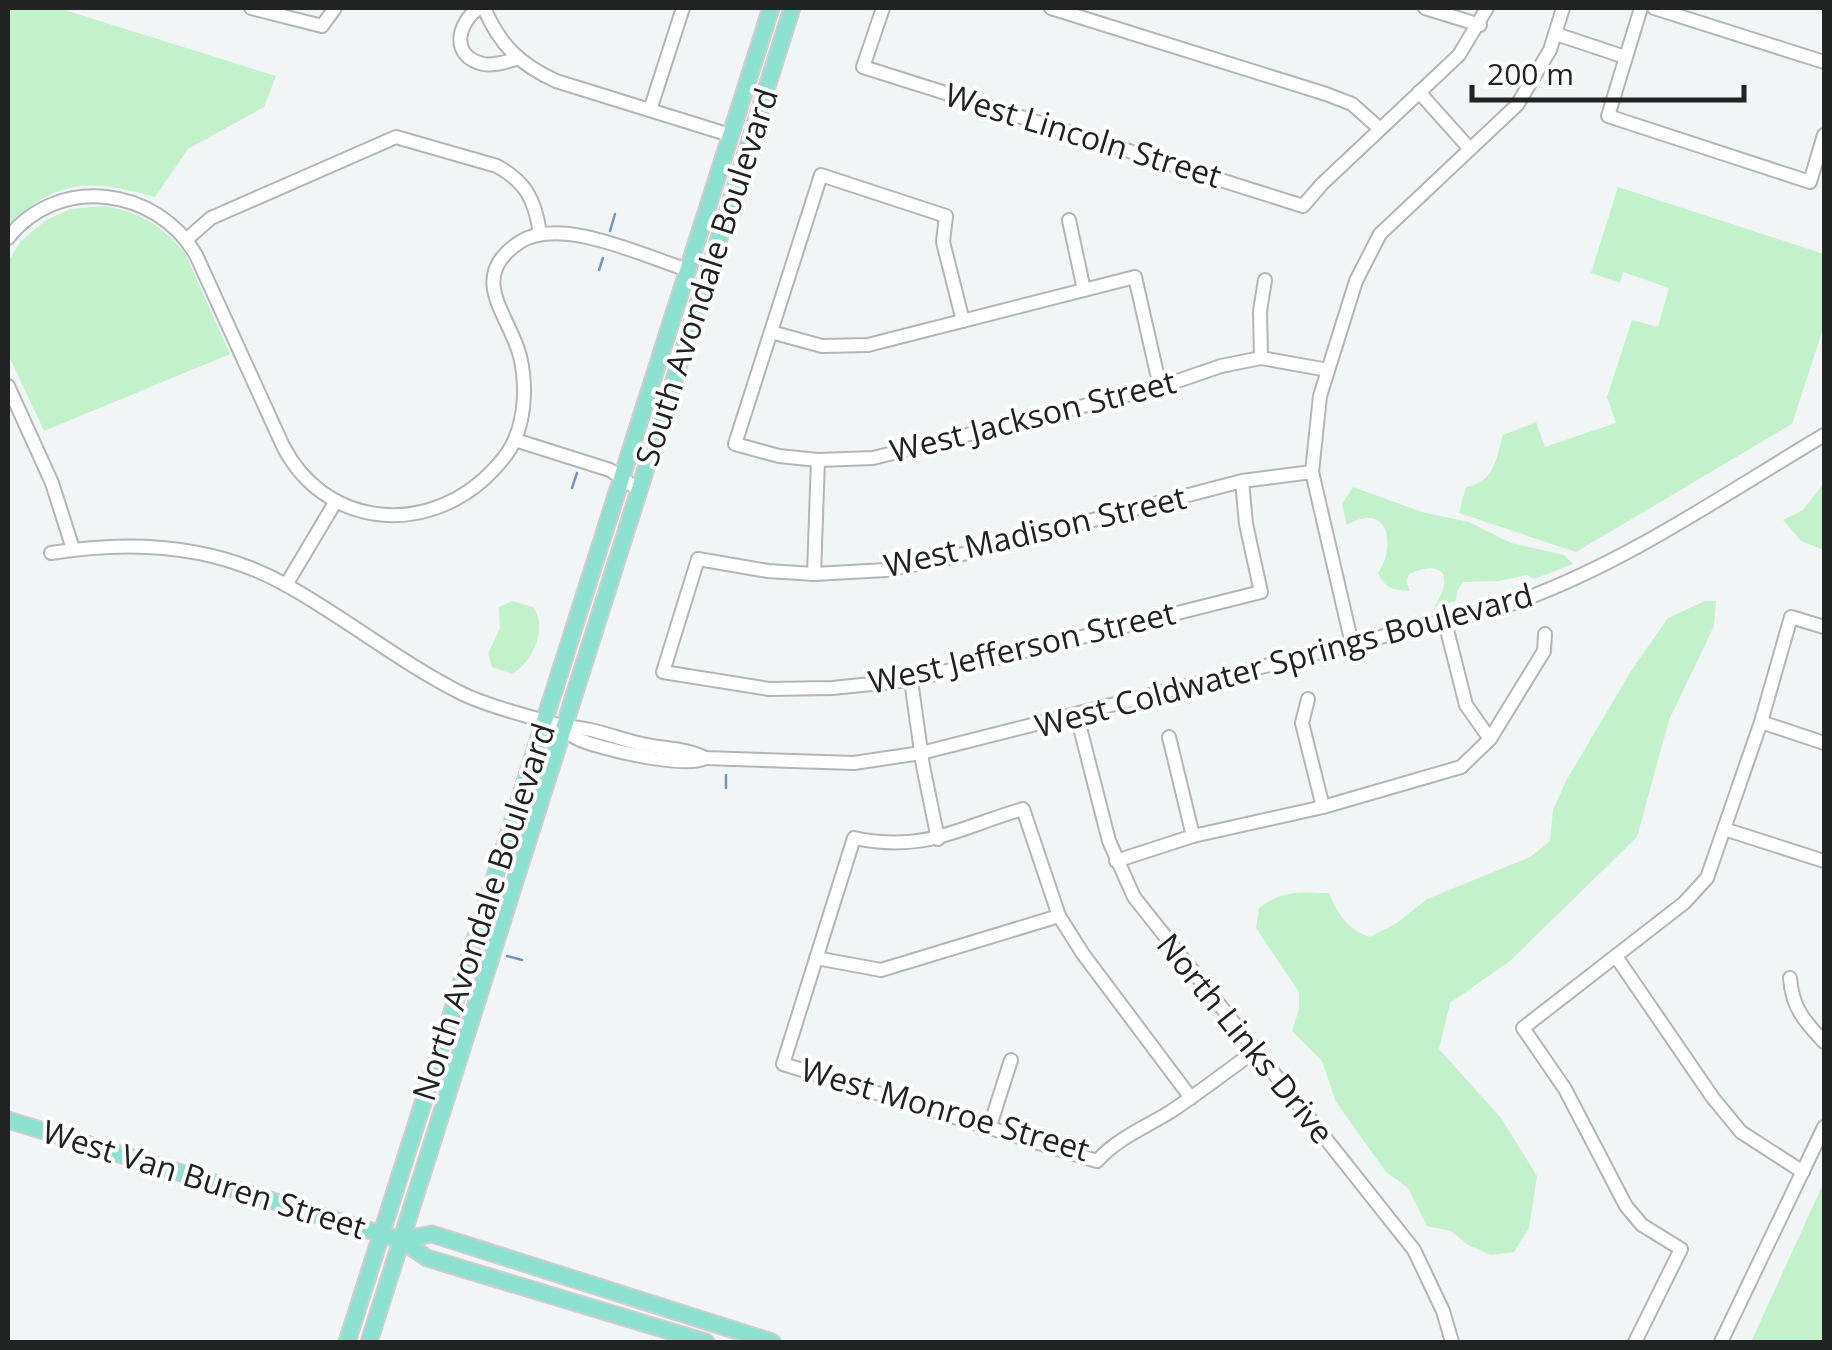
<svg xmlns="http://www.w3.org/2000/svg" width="1832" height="1350" viewBox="0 0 1832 1350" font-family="'Open Sans',sans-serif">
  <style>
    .green { fill: #c2f1cb }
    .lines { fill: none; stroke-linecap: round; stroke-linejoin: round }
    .stream { stroke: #7594bb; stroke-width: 2.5 }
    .minor-casing { stroke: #b3b6b7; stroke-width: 16 }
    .major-casing { stroke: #cecece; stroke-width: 19 }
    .minor { stroke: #fff; stroke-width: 12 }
    .major { stroke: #8de1d0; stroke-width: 15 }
    .labels { text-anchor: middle; stroke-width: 8; stroke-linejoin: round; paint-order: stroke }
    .street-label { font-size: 32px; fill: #212222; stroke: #fff }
  </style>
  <rect width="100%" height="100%" fill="#f2f5f6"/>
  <g class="green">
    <path d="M8,8H58L276,76L264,107L188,149L155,197C90,179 59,178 8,225Z"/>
    <path d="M1618,187L1824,254V326L1792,424L1576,552L1459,513L1466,487C1494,483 1496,459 1503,435L1536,422L1545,447L1616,423L1607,397L1632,320L1658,327L1669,288L1623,272L1620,283L1591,273Z"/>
    <path d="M104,206C140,212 164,226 186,255L230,354L44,431L8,354V262L21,241L46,220L71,209Z"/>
    <polygon points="1824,483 1824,550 1801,541 1783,520 1803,510"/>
    <path d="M1353,487L1422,512L1469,522L1511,543L1564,555L1573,564L1534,579L1527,575L1498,581L1463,582L1457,591L1456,601L1434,607C1454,578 1445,558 1409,574L1406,582L1410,591C1394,590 1385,589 1378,573C1397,545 1388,500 1347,525L1342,504Z"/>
    <path d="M512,601L533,607C549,627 532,663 512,674L492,667L488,654L500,628L499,607Z"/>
    <path d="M1705,601H1716L1714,626L1669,720L1637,837L1510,961L1450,1003L1439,1049L1501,1118L1537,1176L1529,1228L1514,1252L1491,1255L1468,1245L1451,1231L1427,1226L1408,1188L1386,1172L1336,1102L1322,1061L1292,1031L1299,1009V992L1256,928L1259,908C1282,890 1301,892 1329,893C1338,915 1348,930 1370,937L1397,923L1427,899L1530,857L1550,841L1553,810L1566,781L1631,671L1668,618Z"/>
    <polygon points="1824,1182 1824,1342 1751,1342"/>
  </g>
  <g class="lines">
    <g class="stream">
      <polyline points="610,231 615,214"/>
      <polyline points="599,270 603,258"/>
      <polyline points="572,488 577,473"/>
      <polyline points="726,788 726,775"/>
      <polyline points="507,956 522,960"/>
    </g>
    <defs>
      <g id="minor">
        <polyline points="251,8 322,26 335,8"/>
        <path d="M479,8C458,22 449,56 483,64C494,66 505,62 516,59"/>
        <path d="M484,8C500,45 519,64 556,81L730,135"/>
        <polyline points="883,8 863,67 1303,206 1322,184 1459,55 1487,8"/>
        <polyline points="1051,8 1326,94 1352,104 1380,129"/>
        <polyline points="1425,8 1480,25"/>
        <polyline points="1641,8 1608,116 1810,182 1824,135"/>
        <polyline points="1654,8 1824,62"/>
        <polyline points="1556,34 1625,57"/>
        <polyline points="1419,92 1469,148"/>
        <polyline points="650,110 683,8"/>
        <polyline points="1069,220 1084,290"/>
        <path d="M8,238C58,174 157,187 196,255L283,446C323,524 418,537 483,480C495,469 509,454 515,439C526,413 526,382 520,356C509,314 466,277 520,242C560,215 646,257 688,270"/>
        <path d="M187,239L211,218L396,137L497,166C526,182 535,200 540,233"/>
        <polyline points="963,321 943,242 946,216 821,175 735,444 779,456 818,460 873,458 1160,387 1221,366 1261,358 1328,370"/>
        <polyline points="771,332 822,346 868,345 1135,277 1160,387"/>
        <polyline points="1261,358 1260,311 1265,280"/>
        <polyline points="8,386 52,483 73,549"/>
        <polyline points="515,440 610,470 639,490"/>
        <polyline points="1242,481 1246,524 1261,592 911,680 832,688 769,689 663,672 698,559 768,571 814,574 886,570 940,560 1242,481 1312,472"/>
        <path d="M51,553C131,540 215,544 288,586C347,619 401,663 463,694C494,709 531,716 564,727C590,726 617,739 642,744C663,749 686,748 705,758L854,763L921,753L1511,604C1623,565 1723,495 1824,435"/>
        <polyline points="814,574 818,460"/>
        <polyline points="286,585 336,501"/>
        <polyline points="1445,622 1466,705 1490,739"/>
        <polyline points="1352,644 1312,472 1320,396 1356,281 1380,234 1517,105 1550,50 1563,8"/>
        <polyline points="911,680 923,766 938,839"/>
        <polyline points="1308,699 1302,723 1323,807"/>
        <polyline points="1077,716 1109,841 1134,897 1414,1250 1443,1311 1452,1342"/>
        <polyline points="1761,722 1824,743"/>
        <path d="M564,727C567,731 572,736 576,738C598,749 686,769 705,758"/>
        <polyline points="1169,737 1193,836"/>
        <polyline points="1724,829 1824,861"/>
        <polyline points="1116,861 1193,836 1323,807 1461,767 1490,739 1544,651 1545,634"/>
        <polyline points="816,958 881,970 1059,916"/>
        <polyline points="1617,958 1713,1098 1741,1132 1803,1172"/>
        <path d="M1790,978C1792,1007 1804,1021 1824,1042"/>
        <path d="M1191,1098L1083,954L1059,916L1023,809C957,828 926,853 854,838L783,1064L1097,1161C1118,1138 1144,1128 1170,1112C1199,1093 1227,1071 1255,1051"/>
        <polyline points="989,1129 1011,1060"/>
        <polyline points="1635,1342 1681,1249 1642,1225 1626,1206 1565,1089 1523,1028 1684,903 1707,878 1761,722 1791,617 1824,627"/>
        <polyline points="1721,1342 1824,1127"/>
      </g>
      <g id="major">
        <polyline points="8,1120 401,1240 427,1258 706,1342"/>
        <polyline points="401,1240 432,1234 772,1342"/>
        <polyline points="347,1342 771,8"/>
        <polyline points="369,1342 792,8"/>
      </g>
    </defs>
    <use href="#minor" class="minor-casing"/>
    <use href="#major" class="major-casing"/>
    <use href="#minor" class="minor"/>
    <use href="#major" class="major"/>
  </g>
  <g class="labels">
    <g class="street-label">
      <text transform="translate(1083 136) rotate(17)" y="11">West Lincoln Street</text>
      <text transform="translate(707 277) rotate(-72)" y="11">South Avondale Boulevard</text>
      <text transform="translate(1033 417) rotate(-14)" y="11">West Jackson Street</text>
      <text transform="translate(1035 532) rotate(-13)" y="11">West Madison Street</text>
      <text transform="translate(1022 648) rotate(-13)" y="11">West Jefferson Street</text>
      <text transform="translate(1284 661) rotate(-15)" y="11">West Coldwater Springs Boulevard</text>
      <text transform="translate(484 912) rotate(-72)" y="11">North Avondale Boulevard</text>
      <text transform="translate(1245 1039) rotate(51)" y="11">North Links Drive</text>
      <text transform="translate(945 1110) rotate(16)" y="11">West Monroe Street</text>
      <text transform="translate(204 1180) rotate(17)" y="11">West Van Buren Street</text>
    </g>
  </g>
  <rect width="1832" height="1350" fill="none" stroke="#212222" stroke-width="20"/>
  <path d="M1472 85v15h272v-15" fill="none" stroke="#212222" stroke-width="5"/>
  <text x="1487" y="85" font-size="30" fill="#212222" stroke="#ffffff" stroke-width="8" paint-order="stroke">200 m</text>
</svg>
